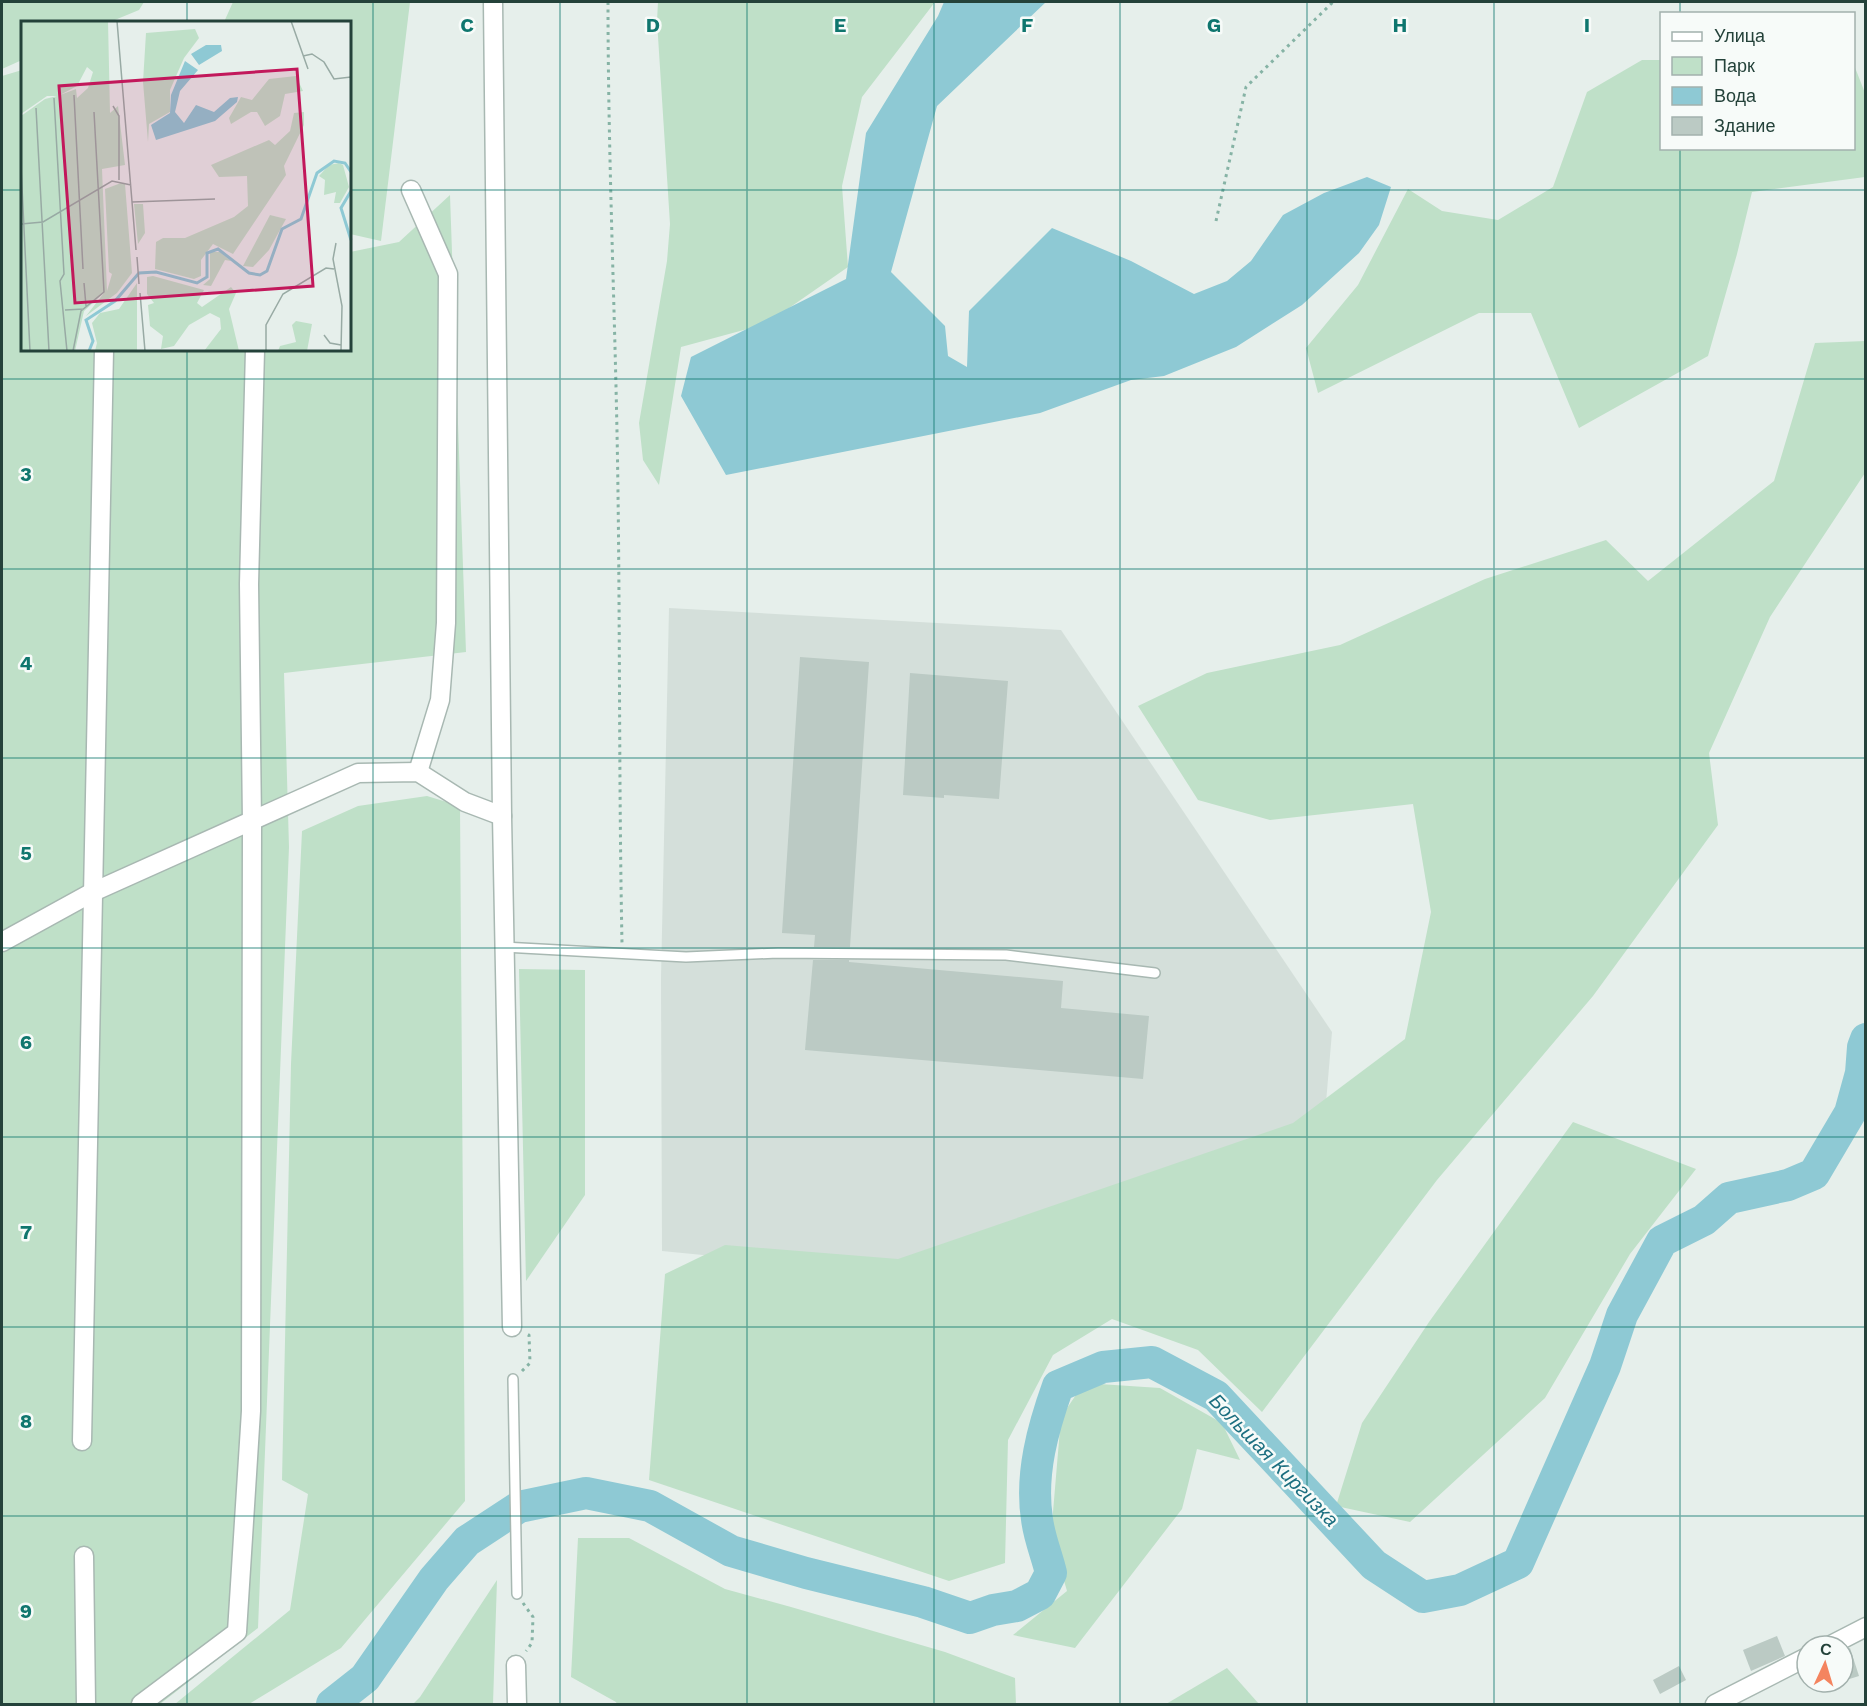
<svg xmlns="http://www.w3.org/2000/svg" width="1867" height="1706" viewBox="0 0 1867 1706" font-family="'Work Sans',sans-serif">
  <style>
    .built { fill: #d4dfda }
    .green { fill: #bfe0c8 }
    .water { fill: #8ec9d4 }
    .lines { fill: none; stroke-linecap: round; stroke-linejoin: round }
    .river { stroke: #8ec9d4; stroke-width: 32 }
    .building { fill: #bbcac4 }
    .service-casing { stroke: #a8b8b2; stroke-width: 12 }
    .minor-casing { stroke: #a8b8b2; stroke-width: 21 }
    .path { stroke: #86b3a5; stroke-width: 3; stroke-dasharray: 3 4.5; stroke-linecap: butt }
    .service { stroke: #fff; stroke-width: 9 }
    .minor { stroke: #fff; stroke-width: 18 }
    .grid { fill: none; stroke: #0f766e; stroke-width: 1.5; stroke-opacity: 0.55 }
    .labels { text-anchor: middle; stroke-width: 5; stroke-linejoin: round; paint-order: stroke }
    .water-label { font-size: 20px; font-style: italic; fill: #1c6f80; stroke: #f7fbf9 }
    .inset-river { fill: none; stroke: #8ec9d4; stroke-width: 3 }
    .inset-road { fill: none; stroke: #98aaa4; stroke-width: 1.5 }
    .view { fill: #c2185b; fill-opacity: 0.15; stroke: #c2185b; stroke-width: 3 }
    .inset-edge { fill: none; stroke: #24423a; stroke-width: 3 }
    .grid-label { font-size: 20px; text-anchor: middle; font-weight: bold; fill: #0f766e; stroke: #f7fbf9; stroke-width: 5; stroke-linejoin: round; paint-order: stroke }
  </style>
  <rect width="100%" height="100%" fill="#e6efeb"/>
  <polygon class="built" points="669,608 1061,630 1332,1032 1319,1185 888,1273 662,1251 661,978"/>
  <g class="green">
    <polygon points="2,2 144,2 139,10 110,22 22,22 22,60 2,69"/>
    <polygon points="233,2 410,2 381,241 350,234 350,22 224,22"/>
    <polygon points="658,2 935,2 862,97 842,186 848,267 766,324 681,347 659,485 643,460 639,423 667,261 670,224 657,21"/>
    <polygon points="1642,60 1661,60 1662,148 1854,148 1854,65 1865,93 1865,177 1752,192 1737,254 1708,356 1579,428 1531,313 1479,313 1318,393 1306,348 1358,285 1408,189 1442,211 1498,220 1553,187 1587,92"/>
    <polygon points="22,70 22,350 350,350 350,252 399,242 450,195 466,652 284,673 289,847 258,1628 160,1704 2,1704 2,76"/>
    <polygon points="1865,341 1865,473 1770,617 1709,753 1718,825 1593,996 1437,1180 1262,1412 1198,1350 1112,1319 1053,1355 1008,1440 1005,1563 949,1581 649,1480 665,1274 725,1245 898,1259 1293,1123 1405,1039 1431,912 1413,804 1270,820 1198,800 1138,706 1207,673 1340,645 1485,579 1606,540 1648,581 1774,481 1815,343"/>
    <polygon points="427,796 460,806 465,1501 341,1648 249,1704 175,1704 290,1610 308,1494 282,1480 291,1064 302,831 358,806"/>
    <polygon points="519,969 585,970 585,1195 526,1281"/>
    <polygon points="1573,1122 1696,1169 1630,1254 1545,1398 1410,1522 1336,1506 1362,1423 1429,1322"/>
    <polygon points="1084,1383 1160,1388 1222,1423 1240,1460 1197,1449 1182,1509 1075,1648 1013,1635 1067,1591 1051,1536 1061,1417"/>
    <polygon points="578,1538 629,1538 725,1589 791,1607 945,1652 1015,1678 1016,1704 617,1704 616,1702 571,1677"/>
    <polygon points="497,1580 493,1704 413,1704 420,1697"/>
    <polygon points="1227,1668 1259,1704 1166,1704"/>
  </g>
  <polygon class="water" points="944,2 1046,2 937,106 891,272 945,326 948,356 967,367 969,311 1052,228 1131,261 1194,294 1227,281 1251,261 1283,215 1324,193 1367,177 1391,187 1379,225 1359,253 1302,305 1236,347 1164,376 1131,380 1040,413 726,475 681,396 691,357 846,279 866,133 938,16"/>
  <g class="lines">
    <path class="river" d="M332,1704L365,1678L434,1579L467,1541L519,1507L586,1493L650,1506L731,1551L806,1573L923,1602L970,1618L993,1610L1017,1606L1040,1594L1051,1573C1047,1556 1039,1537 1037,1519C1030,1474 1043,1428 1058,1386L1103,1367L1152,1362L1216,1396L1374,1565L1423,1597L1460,1590L1518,1563L1605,1366L1622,1315L1662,1241L1704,1220L1729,1198L1788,1185L1814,1174L1850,1113L1861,1073L1863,1047L1866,1039"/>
  </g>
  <g class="building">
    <polygon points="800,657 869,662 850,947 814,947 815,935 782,933"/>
    <polygon points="910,673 1008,681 999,799 944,795 944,798 903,795"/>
    <polygon points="813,960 849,960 849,962 1063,981 1061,1008 1149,1016 1143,1079 805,1050"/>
    <polygon points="1777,1636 1785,1656 1751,1671 1743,1650"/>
    <polygon points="1850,1648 1859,1676 1843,1681 1843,1651"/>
    <polygon points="1679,1666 1686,1680 1660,1694 1653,1680"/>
  </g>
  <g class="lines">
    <defs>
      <g id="service">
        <polyline points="505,947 686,957 778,953 1006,955 1155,973"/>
        <polyline points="513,1379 517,1594"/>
      </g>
      <g id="minor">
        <polyline points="493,2 502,816 512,1327"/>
        <polyline points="411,190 448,274 446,623 440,700 418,772"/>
        <polyline points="2,942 93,892 358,773 418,772 465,802 502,816"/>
        <polyline points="82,1441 104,350"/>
        <polyline points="84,1556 86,1704"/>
        <polyline points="1829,1646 1866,1627"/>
        <polyline points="516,1665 517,1704"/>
        <polyline points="141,1704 237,1632 251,1411 252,822 249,584 255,350"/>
        <polyline points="1715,1704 1807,1657"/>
      </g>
    </defs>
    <use href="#service" class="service-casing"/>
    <use href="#minor" class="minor-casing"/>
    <g class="path">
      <path d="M608,2C608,166 616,329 618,493C620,643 619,793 622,943"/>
      <polyline points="1216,221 1246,87 1333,2"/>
      <polyline points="522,1371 530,1363 529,1335 527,1334"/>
      <polyline points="523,1603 533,1617 532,1643 526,1651"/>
    </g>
    <use href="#service" class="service"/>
    <use href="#minor" class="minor"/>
  </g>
  <path class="grid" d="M187,2V22M373,2V1704M560,2V1704M747,2V1704M934,2V1704M1120,2V1704M1307,2V1704M1494,2V1704M1680,2V14M1680,148V1704M2,190H22M350,190H1866M187,350V1704M2,379H1866M2,569H1866M2,758H1866M2,948H1866M2,1137H1866M2,1327H1866M2,1516H1866"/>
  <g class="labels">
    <g class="water-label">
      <text transform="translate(1274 1460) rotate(46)" y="7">Большая Киргизка</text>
    </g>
  </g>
  <g transform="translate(21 21)">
    <rect width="330" height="330" fill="#e6efeb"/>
    <path d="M0,0H87L89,92L97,85L104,144L81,148L86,270L91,253L88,251L84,168L100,162L104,163L111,252L96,272L65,295L83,272L63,290L54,330H0V95L24,78L36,75H26L0,93ZM66,46L72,51L67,67L56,77L55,68L39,74L56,65ZM174,8L178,17L163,37L149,69V91L128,103L127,121L122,61L125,12ZM275,55L282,70L264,73L259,95L244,105L236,91H230L210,103L208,97L220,76L231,79L248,58ZM283,91V104L263,145L265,154L212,233L192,223L180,239V255L173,258L134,248L135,221L142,217H164L213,196L227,185L226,155L198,156L190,144L248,119L254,124L269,110L273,92ZM318,142L322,144L328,166L319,182H313L315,171L303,174L304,159L298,155L308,144ZM122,183L124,212L117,223L113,183ZM249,194L265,198L248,229L232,246L222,245ZM189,231H199L210,240L204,239L190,265L182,264L189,258ZM132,255L183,269L176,282L181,286L210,266L215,272L208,288L218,330H183L200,308L199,297L189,292L168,304L153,325L140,328L142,315L129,305L127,284L133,282L126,273V256ZM116,262V330H74L76,322L71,302L79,292L98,288ZM275,300L291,303L286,330H257L259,325L275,321L271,304Z" fill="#bfe0c8" fill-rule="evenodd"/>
    <path d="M185,24H200L201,30L178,44L170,33ZM164,40L177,49L159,70L154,91L163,102L175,84L193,91L209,77L217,76L216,81L194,100L135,119L130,104L149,92L150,74Z" fill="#8ec9d4"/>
    <path class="inset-river" d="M330,170L320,187L330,219M68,330L72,320L65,299L94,280L118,252L135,251L176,262L186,256V232L197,228L228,252L239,254L246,250L261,208L280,198L296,152L313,140L324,142L330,151"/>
    <path class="inset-road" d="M96,0L115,229M270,0L287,48M282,35L291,33L303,41L313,58L330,56M53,74L62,248M33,77L43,253L39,260L46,330M92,85L98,95V159M15,87L28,330M0,146L9,330M111,181L194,178M0,203L22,201L91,160L110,164M315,222L312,238L321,285L320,330M116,236L118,263M63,262L65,285M119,272L124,330M44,289L63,288M303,314L309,322L320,324M52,330L60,290L83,271L73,91M245,330V304L262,273L305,247L313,248"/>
    <path class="view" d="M276,48L292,265L54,282L38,65Z"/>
    <rect width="330" height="330" class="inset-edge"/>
  </g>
  <g class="grid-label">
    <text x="467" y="32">C</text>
    <text x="653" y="32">D</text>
    <text x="840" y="32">E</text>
    <text x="1027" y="32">F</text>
    <text x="1214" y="32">G</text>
    <text x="1400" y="32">H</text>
    <text x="1587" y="32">I</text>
    <text x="26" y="481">3</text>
    <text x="26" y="670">4</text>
    <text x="26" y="860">5</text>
    <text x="26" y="1049">6</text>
    <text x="26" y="1239">7</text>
    <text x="26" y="1428">8</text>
    <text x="26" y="1618">9</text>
  </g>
  <rect width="1867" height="1706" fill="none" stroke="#24423a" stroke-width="6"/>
  <rect x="1660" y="12" width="195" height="138" fill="#f7fbf9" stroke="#a3b1ad" stroke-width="1.5"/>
  <rect x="1672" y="32" width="30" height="9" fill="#ffffff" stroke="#a3b1ad" stroke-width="1.5"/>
  <text x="1714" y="42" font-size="18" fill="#24423a">Улица</text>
  <rect x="1672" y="57" width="30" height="18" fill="#bfe0c8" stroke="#a3b1ad" stroke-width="1.5"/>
  <text x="1714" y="72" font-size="18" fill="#24423a">Парк</text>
  <rect x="1672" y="87" width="30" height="18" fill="#8ec9d4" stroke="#a3b1ad" stroke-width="1.5"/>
  <text x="1714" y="102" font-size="18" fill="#24423a">Вода</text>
  <rect x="1672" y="117" width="30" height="18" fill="#bbcac4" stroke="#a3b1ad" stroke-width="1.5"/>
  <text x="1714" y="132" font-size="18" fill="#24423a">Здание</text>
  <g transform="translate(1825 1664) rotate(4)"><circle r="28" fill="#f7fbf9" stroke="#a3b1ad" stroke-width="1.5"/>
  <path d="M0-4.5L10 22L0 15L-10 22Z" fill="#f4845f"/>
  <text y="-9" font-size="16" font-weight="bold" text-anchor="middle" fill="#24423a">С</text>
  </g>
</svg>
